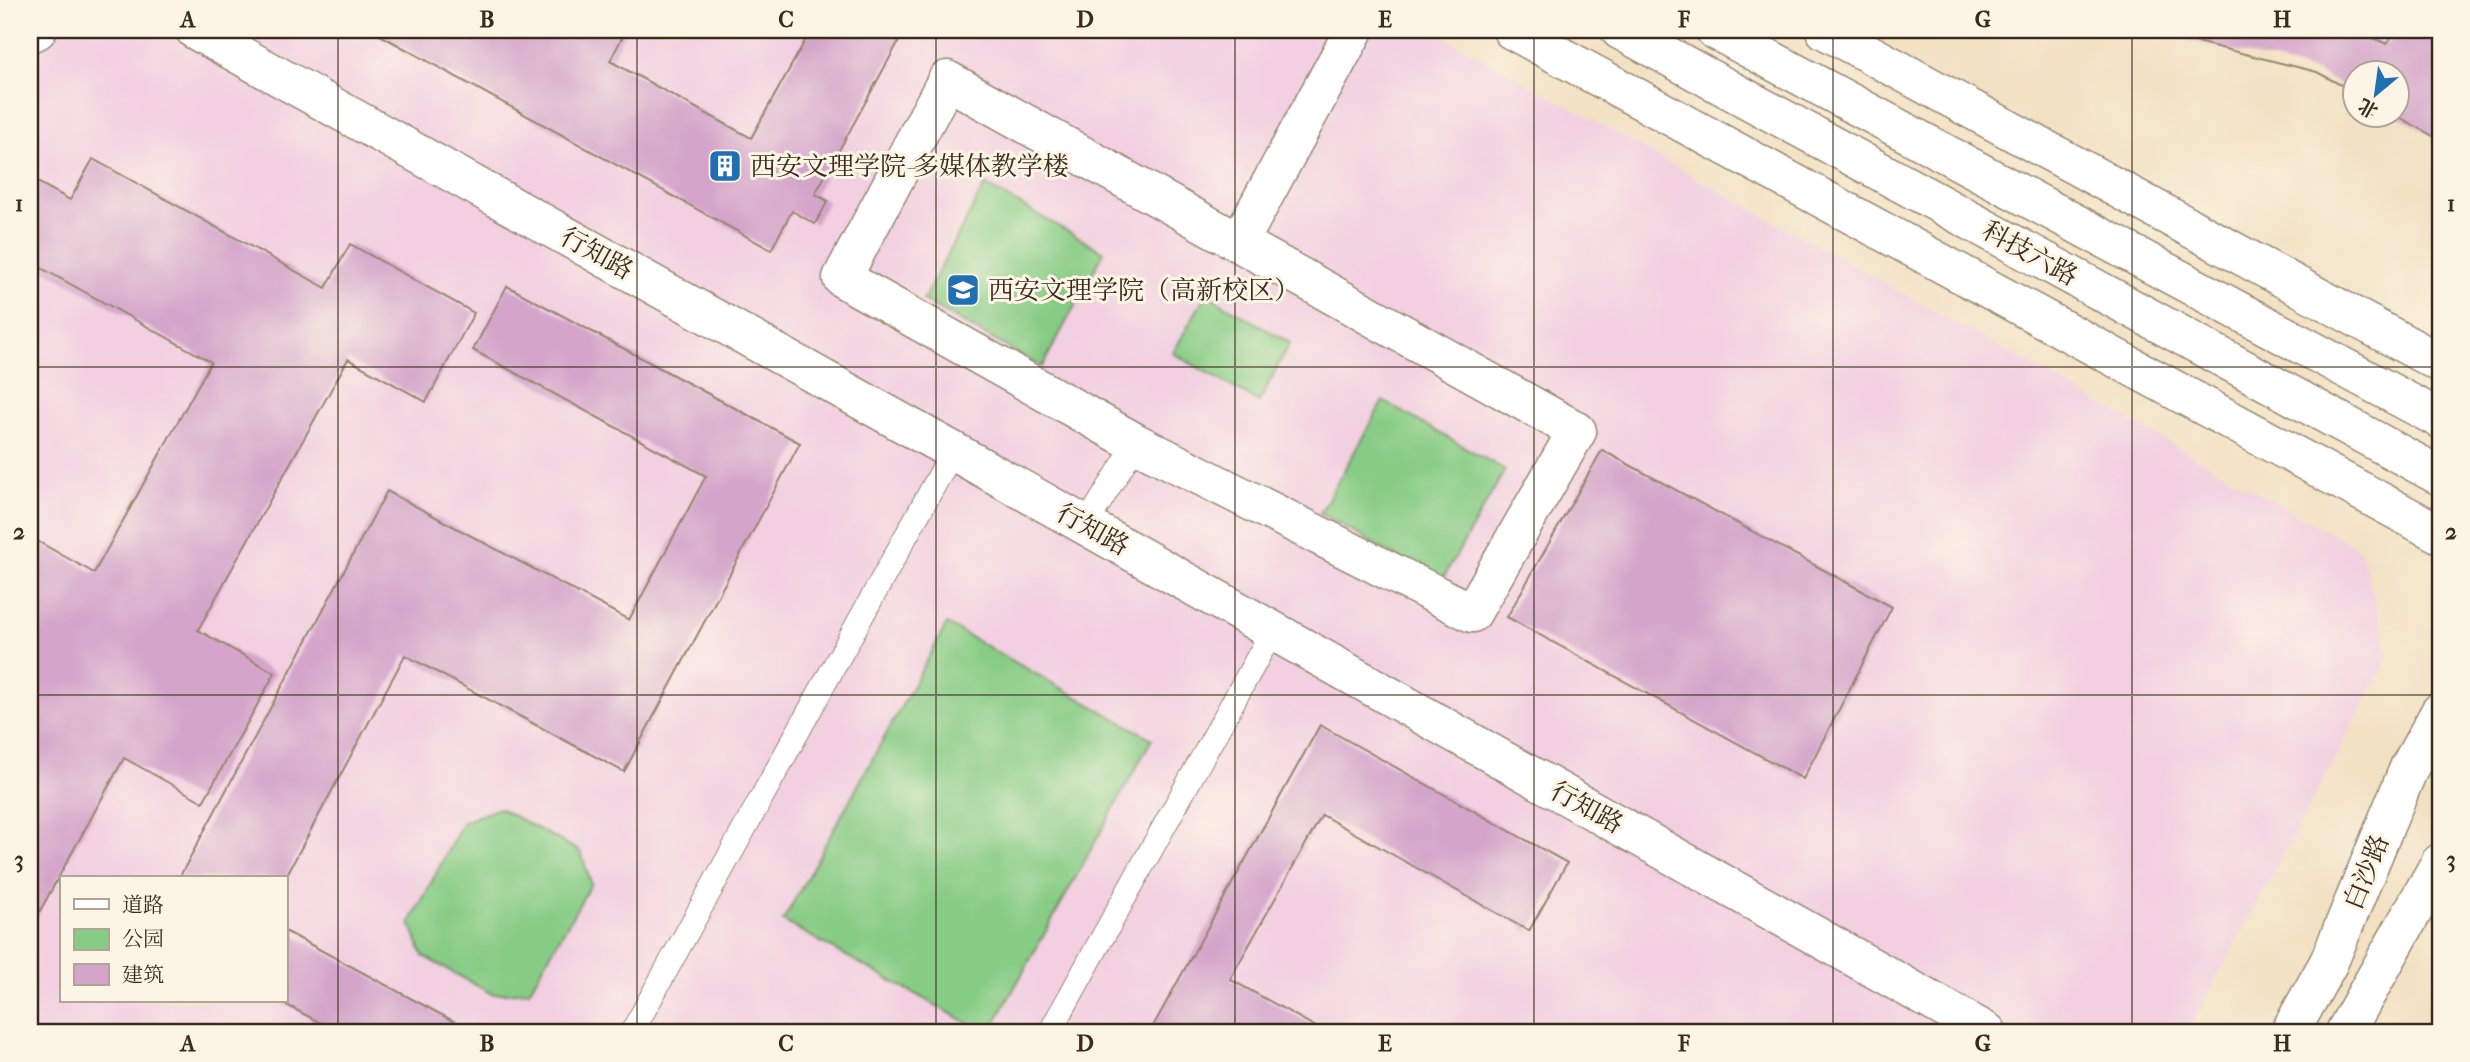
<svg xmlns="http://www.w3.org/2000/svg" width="2470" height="1062" viewBox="0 0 2470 1062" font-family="'IM FELL French Canon','Noto Serif SC',serif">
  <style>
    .built { fill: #f2cfe1; fill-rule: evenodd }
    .green { fill: #87cc85; stroke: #617b52; stroke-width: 2 }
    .building { fill: #d4a4ca }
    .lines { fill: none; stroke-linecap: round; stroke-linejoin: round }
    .lane-casing { stroke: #968670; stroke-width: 25 }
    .street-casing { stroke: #968670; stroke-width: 41 }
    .secondary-casing { stroke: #968670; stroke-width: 41 }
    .lane { stroke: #fff; stroke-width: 23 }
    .street { stroke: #fff; stroke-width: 38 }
    .secondary { stroke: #fff; stroke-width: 38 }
    .grid { fill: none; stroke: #3b2a1e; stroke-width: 2; stroke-opacity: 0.55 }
    .labels { text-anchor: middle; stroke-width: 6; stroke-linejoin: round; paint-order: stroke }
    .poi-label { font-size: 26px; fill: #3b2a1e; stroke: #fcf5e5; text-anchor: start }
    .street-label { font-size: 26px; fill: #3b2a1e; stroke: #fcf5e5 }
    .neatline { fill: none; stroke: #3b2a1e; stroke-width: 2.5 }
    .grid-label { font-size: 23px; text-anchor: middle; font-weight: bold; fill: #3b2a1e }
  </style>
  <rect width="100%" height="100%" fill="#fcf5e5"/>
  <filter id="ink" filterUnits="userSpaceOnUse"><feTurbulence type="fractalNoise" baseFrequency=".0143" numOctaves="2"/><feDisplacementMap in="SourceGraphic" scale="14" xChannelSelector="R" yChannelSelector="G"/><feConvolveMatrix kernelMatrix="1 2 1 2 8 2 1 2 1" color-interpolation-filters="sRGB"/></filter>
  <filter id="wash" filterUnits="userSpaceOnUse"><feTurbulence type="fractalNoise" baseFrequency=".00686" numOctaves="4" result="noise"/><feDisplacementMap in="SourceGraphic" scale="28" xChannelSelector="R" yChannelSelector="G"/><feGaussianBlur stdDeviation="1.57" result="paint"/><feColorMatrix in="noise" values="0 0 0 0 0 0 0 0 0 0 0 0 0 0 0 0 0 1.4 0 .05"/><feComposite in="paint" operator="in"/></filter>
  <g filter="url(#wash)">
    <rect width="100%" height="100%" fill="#f2e1c3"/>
    <path class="built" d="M30,30H1432L2361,550L2389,657L2188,1032H30ZM61,878H285V1001H61Z"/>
    <g class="green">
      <polygon points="985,185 1104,252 1042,367 923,300"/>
      <polygon points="1206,294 1290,343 1259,402 1173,353"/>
      <polygon points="1383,401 1505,470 1441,582 1320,513"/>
      <polygon points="947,624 1152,739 990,1032 984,1032 783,921"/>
      <polygon points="499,808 581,852 591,884 529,991 492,994 423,956 410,923 463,822"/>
    </g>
    <g id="blocks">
      <g class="building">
        <polygon points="371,30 621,30 625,32 610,61 751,138 811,30 905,30 815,194 828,201 815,224 792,211 771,250"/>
        <polygon points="2162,30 2347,30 2361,33 2387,44 2397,30 2440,30 2440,140 2396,115 2396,74 2354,74 2354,92 2317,72 2161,33"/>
        <polygon points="93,159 326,288 350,244 474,313 426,402 348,359 198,630 275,673 203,802 124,758 30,929 30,537 94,573 211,362 34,264 30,271 30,178 70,200"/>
        <polygon points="507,286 800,443 624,772 405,655 285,878 179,878 387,491 629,620 706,476 473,350"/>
        <polygon points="1602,450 1892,607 1803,779 1507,617"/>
        <polygon points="1320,725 1567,863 1529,931 1322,815 1230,979 1325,1032 1159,1032 1152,1028"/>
        <polygon points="285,931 455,1022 449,1032 338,1032 279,1001 285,1001"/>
      </g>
    </g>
  </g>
  <g filter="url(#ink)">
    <use href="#blocks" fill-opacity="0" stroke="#968670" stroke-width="2"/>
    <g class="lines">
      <defs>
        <g id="lane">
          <polyline points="1086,525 1136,443"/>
          <polyline points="632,1032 953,451"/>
          <polyline points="1050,1032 1273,630"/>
        </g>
        <g id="street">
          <polyline points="195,30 953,451 1987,1032"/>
          <polyline points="30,33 37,30"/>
          <polygon points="947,80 1577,431 1472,613 1136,443 842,278"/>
          <polyline points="1239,242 1354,30"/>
        </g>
        <g id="secondary">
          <polyline points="1512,30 2440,534"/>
          <polyline points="1620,30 2440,476"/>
          <polyline points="1715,30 2440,419"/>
          <polyline points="1825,30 2440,363"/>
          <polyline points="2290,1032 2329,962 2409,768 2440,712"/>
          <polyline points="2345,1032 2440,863"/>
        </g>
      </defs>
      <use href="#lane" class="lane-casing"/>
      <use href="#street" class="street-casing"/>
      <use href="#secondary" class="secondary-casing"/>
      <use href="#lane" class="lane"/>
      <use href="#street" class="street"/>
      <use href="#secondary" class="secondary"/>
    </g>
  </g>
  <path class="grid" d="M338,30V1032M637,30V1032M936,30V1032M1235,30V1032M1534,30V1032M1833,30V1032M2132,30V1032M30,367H2440M30,695H2440"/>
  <defs>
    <symbol id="building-square" viewBox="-11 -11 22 22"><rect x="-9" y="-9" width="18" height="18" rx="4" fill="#1f6fb2" stroke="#fcf5e5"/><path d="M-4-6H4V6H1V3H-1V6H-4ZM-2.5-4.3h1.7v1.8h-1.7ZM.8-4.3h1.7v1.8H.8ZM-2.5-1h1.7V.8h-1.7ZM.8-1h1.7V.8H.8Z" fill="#fff"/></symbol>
    <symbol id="university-square" viewBox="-11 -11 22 22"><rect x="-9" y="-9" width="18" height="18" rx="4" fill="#1f6fb2" stroke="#fcf5e5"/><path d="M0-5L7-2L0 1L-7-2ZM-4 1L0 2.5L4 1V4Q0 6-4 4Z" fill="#fff"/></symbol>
  </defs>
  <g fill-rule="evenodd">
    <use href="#building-square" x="706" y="147" width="38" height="38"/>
    <use href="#university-square" x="944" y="271" width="38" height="38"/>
  </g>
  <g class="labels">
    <g class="poi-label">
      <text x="750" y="175">西安文理学院-多媒体教学楼</text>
      <text x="988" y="299">西安文理学院（高新校区）</text>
    </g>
    <g class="street-label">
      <text transform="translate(597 253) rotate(29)" y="9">行知路</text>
      <text transform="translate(2030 253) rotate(29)" y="9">科技六路</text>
      <text transform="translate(1093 529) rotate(29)" y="9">行知路</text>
      <text transform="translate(1587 807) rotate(29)" y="9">行知路</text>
      <text transform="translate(2366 872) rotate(-68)" y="9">白沙路</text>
    </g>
  </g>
  <rect width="2470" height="1062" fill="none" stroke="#fcf5e5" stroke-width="77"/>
  <rect x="60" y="876" width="228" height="126" fill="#fcf5e5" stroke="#afa495" stroke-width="2"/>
  <rect x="74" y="899" width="35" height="10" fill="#ffffff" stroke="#afa495" stroke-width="2"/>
  <text x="122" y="912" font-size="21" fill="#3b2a1e">道路</text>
  <rect x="74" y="929" width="35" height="21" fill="#87cc85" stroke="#afa495" stroke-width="2"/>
  <text x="122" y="946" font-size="21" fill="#3b2a1e">公园</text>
  <rect x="74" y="964" width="35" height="21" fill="#d4a4ca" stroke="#afa495" stroke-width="2"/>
  <text x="122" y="982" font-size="21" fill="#3b2a1e">建筑</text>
  <g transform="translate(2376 94) rotate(209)"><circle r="33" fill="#fcf5e5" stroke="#afa495" stroke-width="2"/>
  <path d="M0-5L12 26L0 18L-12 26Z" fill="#1f6fb2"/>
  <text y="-10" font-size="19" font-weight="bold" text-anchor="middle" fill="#3b2a1e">北</text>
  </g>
  <rect x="38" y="38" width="2394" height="986" class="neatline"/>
  <g class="grid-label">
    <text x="188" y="27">A</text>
    <text x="487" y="27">B</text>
    <text x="786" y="27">C</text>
    <text x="1085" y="27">D</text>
    <text x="1385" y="27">E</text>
    <text x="1684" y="27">F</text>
    <text x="1983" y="27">G</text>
    <text x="2282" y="27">H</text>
    <text x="19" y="211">1</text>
    <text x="2451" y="211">1</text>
    <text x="19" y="539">2</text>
    <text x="2451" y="539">2</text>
    <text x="19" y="867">3</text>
    <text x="2451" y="867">3</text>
    <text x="188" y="1051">A</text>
    <text x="487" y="1051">B</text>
    <text x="786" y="1051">C</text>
    <text x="1085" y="1051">D</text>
    <text x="1385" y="1051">E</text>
    <text x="1684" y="1051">F</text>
    <text x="1983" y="1051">G</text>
    <text x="2282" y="1051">H</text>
  </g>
</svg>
